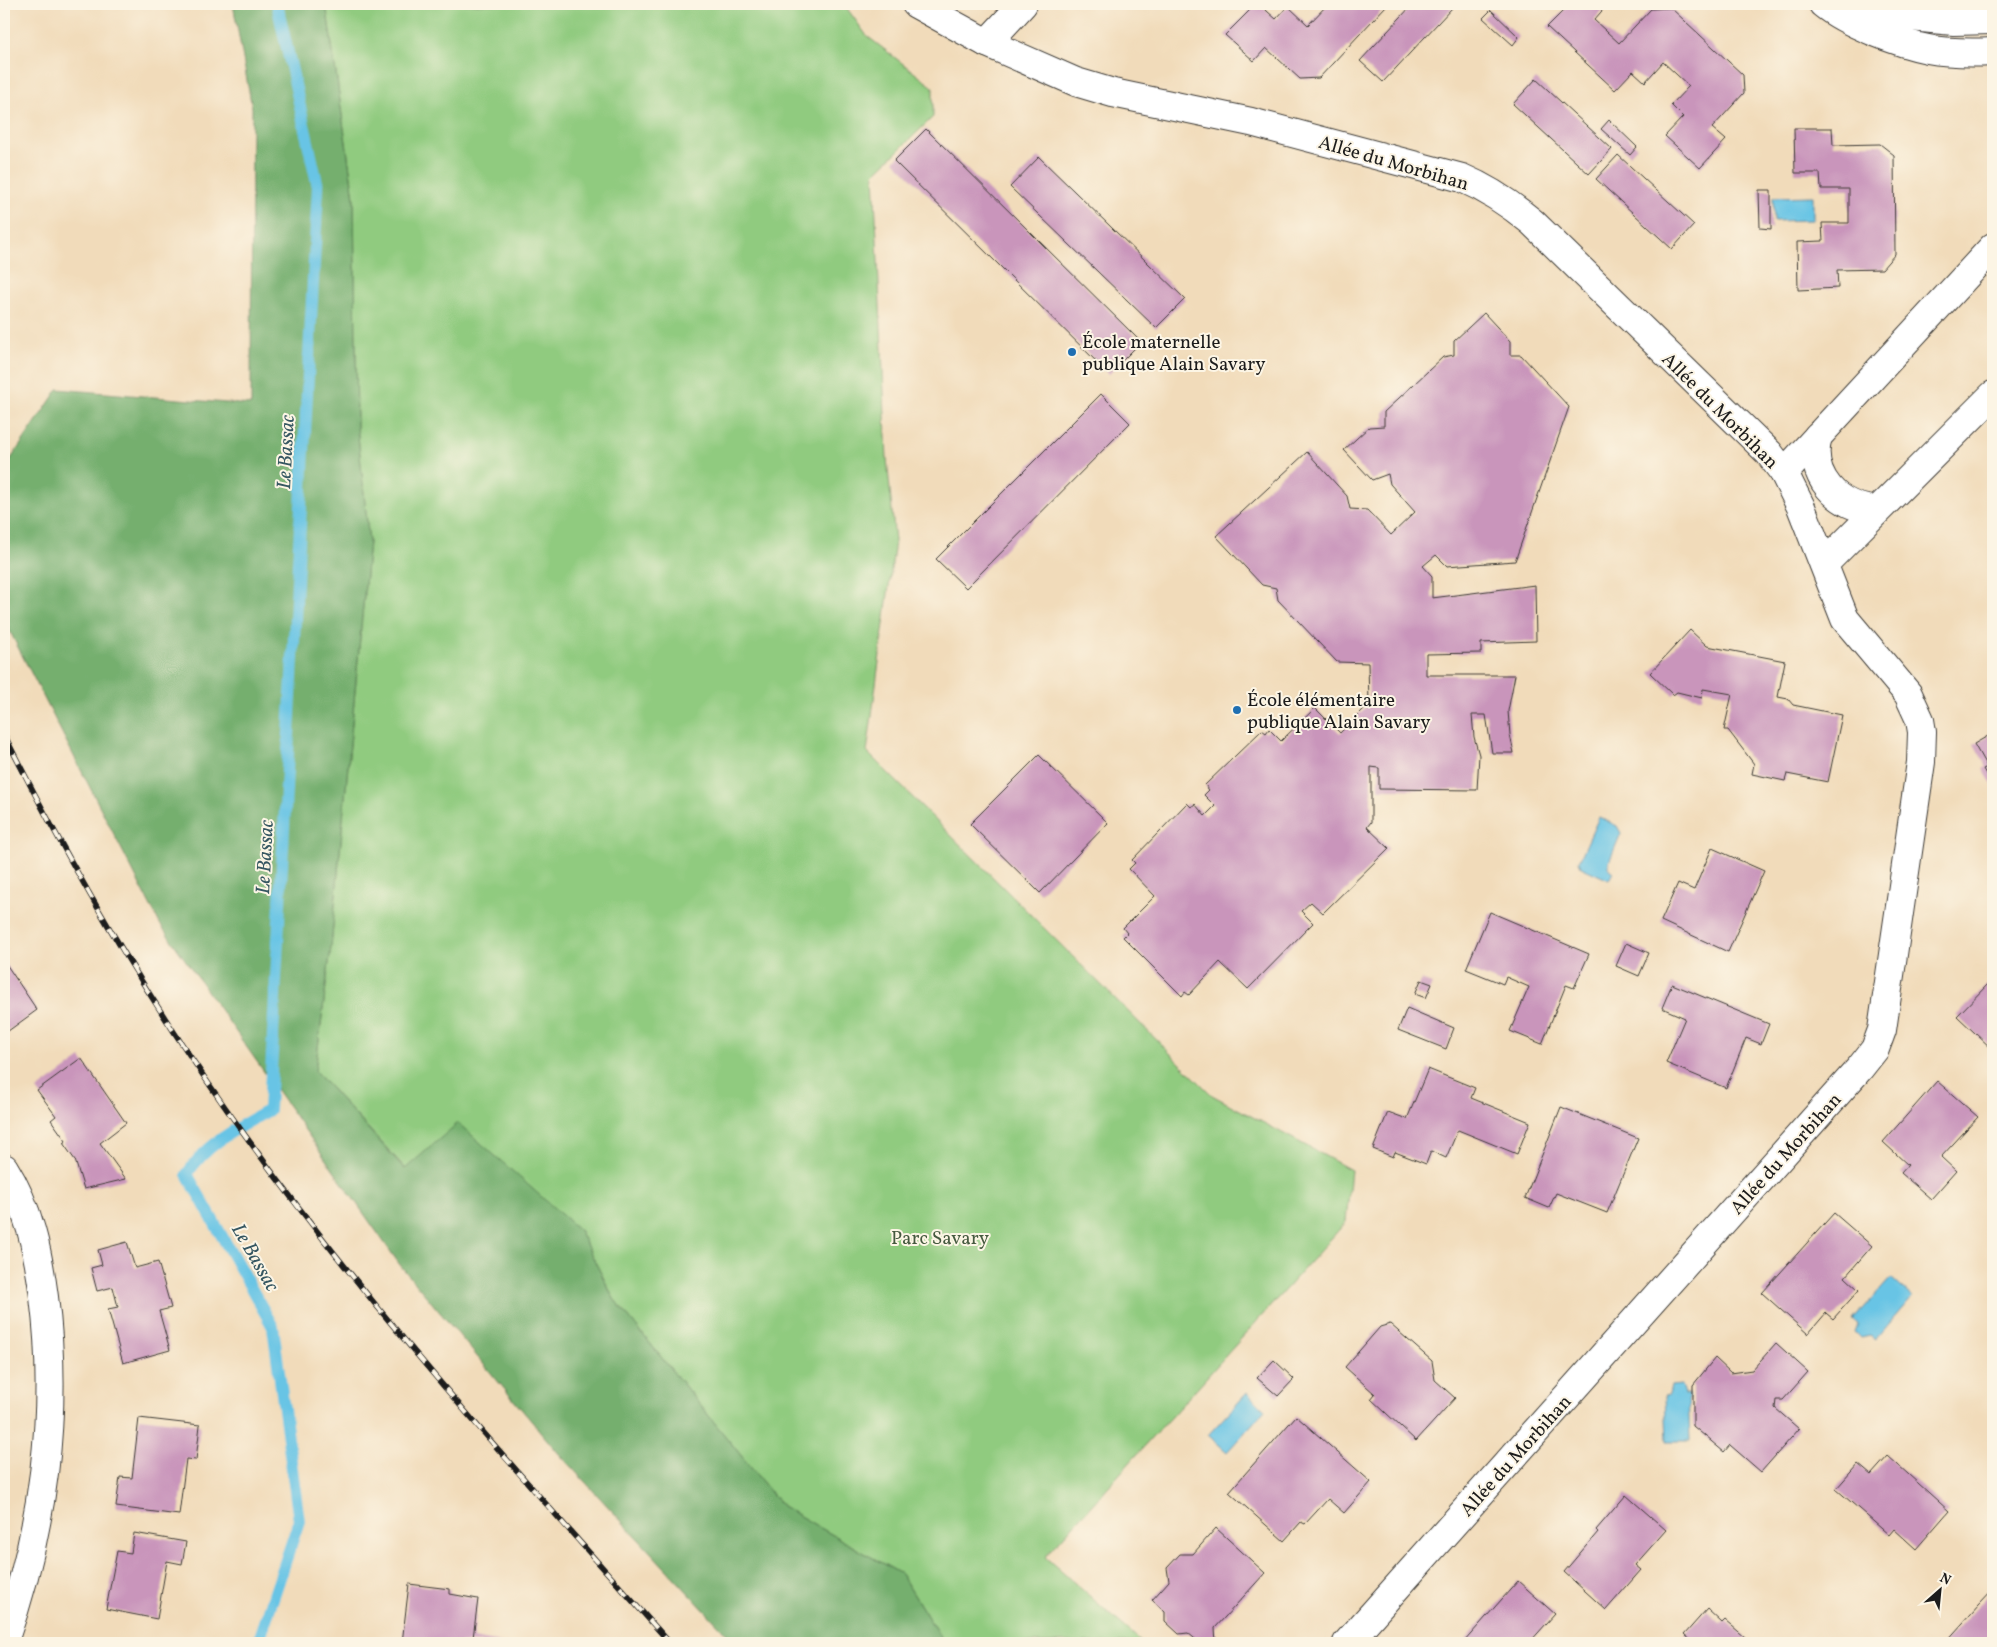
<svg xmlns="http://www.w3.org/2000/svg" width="1997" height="1647" viewBox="0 0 1997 1647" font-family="Vollkorn,serif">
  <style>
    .green { fill: #90cb7f; stroke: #56744e }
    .forest { fill: #74af6e; stroke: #486645 }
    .water { fill: #67c4e5; stroke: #427080 }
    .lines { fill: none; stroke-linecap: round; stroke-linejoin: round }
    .stream { stroke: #67c4e5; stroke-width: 12 }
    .building { fill: #c995bb }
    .street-casing { stroke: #3c3934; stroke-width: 30 }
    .secondary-casing { stroke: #3c3934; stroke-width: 30 }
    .street { stroke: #fff; stroke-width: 28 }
    .secondary { stroke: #fff; stroke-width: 28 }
    .rail-casing { stroke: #1c1c1c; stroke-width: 5.5 }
    .rail { stroke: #fcf5e5; stroke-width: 4; stroke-dasharray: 11; stroke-linecap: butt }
    .poi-dot { fill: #1f6fb2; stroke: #fcf5e5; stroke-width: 2 }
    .labels { text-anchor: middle; stroke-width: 4; stroke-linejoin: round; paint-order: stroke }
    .street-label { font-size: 19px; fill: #1c1c1c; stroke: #fcf5e5 }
    .poi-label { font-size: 19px; fill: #1c1c1c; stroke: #fcf5e5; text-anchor: start }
    .park-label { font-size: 19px; fill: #45593f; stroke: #fcf5e5 }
    .water-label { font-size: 20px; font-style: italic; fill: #365762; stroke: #fcf5e5 }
  </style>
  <rect width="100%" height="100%" fill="#fcf5e5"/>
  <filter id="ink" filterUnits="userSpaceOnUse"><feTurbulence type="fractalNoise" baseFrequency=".02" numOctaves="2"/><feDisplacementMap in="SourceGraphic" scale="10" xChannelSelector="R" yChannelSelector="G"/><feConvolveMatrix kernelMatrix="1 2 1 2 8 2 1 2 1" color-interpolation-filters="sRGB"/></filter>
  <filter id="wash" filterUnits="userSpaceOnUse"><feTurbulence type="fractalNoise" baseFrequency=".0096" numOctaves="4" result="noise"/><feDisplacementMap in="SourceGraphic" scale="20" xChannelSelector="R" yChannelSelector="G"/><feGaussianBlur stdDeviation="1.12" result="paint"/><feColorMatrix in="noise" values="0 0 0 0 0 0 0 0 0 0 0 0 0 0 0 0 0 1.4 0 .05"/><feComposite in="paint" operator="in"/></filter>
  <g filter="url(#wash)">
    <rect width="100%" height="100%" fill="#f1dbba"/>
    <polygon class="green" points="326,4 840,4 846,7 867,36 933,87 933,117 874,174 887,459 895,541 867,752 1212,1095 1351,1170 1346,1222 1045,1557 1143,1643 944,1643 901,1574 782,1506 614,1299 579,1230 406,1169 315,1071 331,947 369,542 357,426 354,198"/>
    <polygon class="forest" points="233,4 326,4 354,198 357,426 369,542 331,947 315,1071 405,1169 458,1123 579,1230 614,1299 782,1506 901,1574 944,1643 735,1643 560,1455 400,1265 160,924 4,620 4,469 58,389 251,405 252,108"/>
    <g class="water">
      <polygon points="1813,196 1813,220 1774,221 1773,197"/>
      <polygon points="1599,817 1617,826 1621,833 1609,862 1609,869 1613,872 1609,880 1581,867 1579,861"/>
      <polygon points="1891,1278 1912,1297 1875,1340 1870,1336 1861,1338 1855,1332 1858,1324 1853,1320"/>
      <polygon points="1681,1385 1684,1394 1688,1394 1690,1441 1667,1441 1665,1396 1669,1395 1671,1386"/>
      <polygon points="1247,1393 1265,1410 1227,1452 1208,1435"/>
    </g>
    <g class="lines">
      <path class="stream" d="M258,1643L299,1521L273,1327L187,1174C207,1143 238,1128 269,1110L318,187L277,4"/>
    </g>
    <g id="blocks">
      <g class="building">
        <polygon points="1256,4 1259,4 1276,19 1288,6 1308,25 1328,4 1386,4 1386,6 1319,78 1300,79 1266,48 1254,61 1225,35"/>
        <polygon points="1413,4 1447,4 1452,8 1383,82 1360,61"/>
        <polygon points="1560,4 1608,4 1594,20 1619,43 1651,9 1671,8 1743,75 1744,93 1712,128 1726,140 1700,168 1665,136 1683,117 1671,105 1689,86 1663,62 1645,82 1633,71 1615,90 1547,27 1565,9"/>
        <polygon points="1491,10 1519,37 1513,45 1483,18"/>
        <polygon points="1536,79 1612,149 1589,174 1513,104"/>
        <polygon points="1609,120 1637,147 1630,155 1601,129"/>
        <polygon points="1794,128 1832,128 1833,145 1880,144 1894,155 1895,254 1882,269 1837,270 1838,288 1798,290 1797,242 1823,241 1822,223 1849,223 1849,189 1821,189 1820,173 1795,173"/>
        <polygon points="926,129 1141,342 1109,374 894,161"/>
        <polygon points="1618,155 1694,225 1672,249 1596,179"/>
        <polygon points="1039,157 1185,299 1156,328 1010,187"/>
        <polygon points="1759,190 1771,190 1771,229 1760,228"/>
        <polygon points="1484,313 1510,341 1510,355 1521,355 1569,407 1515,561 1447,566 1436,555 1423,566 1432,576 1432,598 1535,585 1536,641 1481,643 1481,653 1426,654 1426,675 1515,675 1508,711 1510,735 1514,753 1492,753 1486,715 1472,715 1474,737 1479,755 1477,790 1379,789 1379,768 1371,767 1371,822 1367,827 1389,848 1323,913 1311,902 1301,911 1313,923 1248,989 1220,962 1189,995 1185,992 1182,996 1123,937 1127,933 1123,928 1155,896 1129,869 1135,863 1132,860 1187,803 1191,807 1195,804 1205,816 1215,806 1204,795 1209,790 1205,785 1262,730 1266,733 1269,729 1281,741 1315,708 1340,733 1369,704 1368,663 1337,662 1278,600 1276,588 1262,585 1216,536 1307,452 1347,496 1350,509 1367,510 1391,535 1415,512 1390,484 1388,474 1372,480 1344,450 1369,427 1384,426 1384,412 1443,357 1454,355 1454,341"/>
        <polygon points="1101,394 1130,423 966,588 936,559"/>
        <polygon points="1690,630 1707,646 1785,661 1778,697 1788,699 1793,705 1842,715 1828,782 1787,774 1785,781 1752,774 1754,764 1728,730 1724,730 1732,694 1703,689 1702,698 1677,692 1673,695 1650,673"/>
        <polygon points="1993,733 1993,786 1983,769 1987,767 1974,744"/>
        <polygon points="1039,755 1108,823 1040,893 970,824"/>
        <polygon points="1712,848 1764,871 1728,952 1661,921 1678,883 1694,890"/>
        <polygon points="1490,912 1589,954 1574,988 1566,985 1542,1044 1510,1031 1529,987 1506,977 1503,984 1466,969"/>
        <polygon points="1626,943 1649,953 1639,976 1616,966"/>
        <polygon points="4,961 37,1010 4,1034"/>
        <polygon points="1421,980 1432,984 1426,998 1415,994"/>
        <polygon points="1990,982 1993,985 1993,1050 1957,1016"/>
        <polygon points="1672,984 1769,1024 1761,1044 1746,1038 1726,1088 1666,1063 1685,1018 1662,1008"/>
        <polygon points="1407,1008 1454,1028 1446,1049 1398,1030"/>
        <polygon points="81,1058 126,1123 100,1143 126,1179 84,1189 75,1160 63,1143 66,1141 51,1120 56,1116 37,1090"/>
        <polygon points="1428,1069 1475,1088 1471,1098 1530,1122 1517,1154 1458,1130 1446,1158 1431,1151 1426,1164 1395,1152 1393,1157 1373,1149 1388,1112 1407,1119"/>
        <polygon points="1937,1081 1978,1117 1941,1157 1956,1171 1931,1199 1901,1173 1908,1165 1883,1142"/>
        <polygon points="1561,1107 1638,1138 1607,1213 1556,1193 1549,1208 1525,1198"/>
        <polygon points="1834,1213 1872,1246 1845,1277 1859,1290 1833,1319 1826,1313 1808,1334 1762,1293"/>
        <polygon points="127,1242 135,1268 158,1262 171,1308 159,1311 170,1350 123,1363 108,1309 118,1307 113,1287 97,1291 91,1268 102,1265 98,1250"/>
        <polygon points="1390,1324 1432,1361 1435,1380 1455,1398 1416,1441 1371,1399 1375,1394 1345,1367 1380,1327"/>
        <polygon points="1776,1343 1808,1372 1783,1400 1776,1400 1775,1408 1799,1429 1761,1472 1730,1445 1724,1452 1693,1426 1693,1385 1715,1358 1731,1373 1752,1370"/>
        <polygon points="1274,1360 1294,1379 1278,1396 1257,1378"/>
        <polygon points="1296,1416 1371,1482 1344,1513 1328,1499 1305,1524 1301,1522 1284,1541 1229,1492"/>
        <polygon points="139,1418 200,1425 196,1460 186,1459 179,1515 116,1507 120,1477 132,1478"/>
        <polygon points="1888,1456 1949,1511 1916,1549 1894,1529 1889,1535 1836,1489 1858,1464 1871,1475"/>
        <polygon points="1626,1495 1666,1530 1635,1565 1641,1570 1606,1610 1564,1572 1598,1532 1596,1530"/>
        <polygon points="1216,1528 1265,1573 1215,1628 1216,1643 1200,1643 1188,1633 1179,1634 1165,1621 1165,1612 1152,1600 1169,1581 1167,1568 1180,1554 1193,1554"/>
        <polygon points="134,1533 186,1542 182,1564 167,1561 157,1619 106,1609 117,1551 131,1553"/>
        <polygon points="1518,1581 1555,1614 1529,1643 1463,1643"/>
        <polygon points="409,1584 450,1589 450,1594 478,1599 473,1638 502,1643 402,1643"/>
        <polygon points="1993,1590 1993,1643 1945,1643 1979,1605"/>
        <polygon points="1707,1609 1722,1623 1725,1620 1752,1643 1693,1643 1684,1635"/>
      </g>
    </g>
  </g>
  <g filter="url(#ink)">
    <use href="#blocks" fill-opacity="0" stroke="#3c3934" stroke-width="1"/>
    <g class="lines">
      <defs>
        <g id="street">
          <path d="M916,4L987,43L1076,82L1113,93L1251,122L1462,178C1488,189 1509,203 1532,222L1769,453L1784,473L1801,507L1845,619L1908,694L1920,720L1922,732L1921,762L1882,1030L1875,1049L1860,1068L1347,1643"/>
          <polyline points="987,43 1023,4"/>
          <path d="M1818,436C1807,475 1838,509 1877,510"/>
          <polyline points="1784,473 1993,247"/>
          <polyline points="1824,564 1993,395"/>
          <path d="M4,1168C29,1208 38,1251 44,1297C59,1413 43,1531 4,1641"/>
        </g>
        <g id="secondary">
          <path d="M1823,4C1846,23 1898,43 1928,49C1949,53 1972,53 1993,52"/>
          <polyline points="1865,4 1910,17 1954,21 1993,20"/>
        </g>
      </defs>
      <use href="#street" class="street-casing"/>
      <use href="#secondary" class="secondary-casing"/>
      <use href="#street" class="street"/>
      <use href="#secondary" class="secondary"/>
      <defs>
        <path id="rail" d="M4,734C60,846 122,955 192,1059C332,1268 502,1455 670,1643"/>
      </defs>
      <use href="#rail" class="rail-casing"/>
      <use href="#rail" class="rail"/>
    </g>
  </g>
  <g class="poi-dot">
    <circle cx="1072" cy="352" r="5"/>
    <circle cx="1237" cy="710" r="5"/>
  </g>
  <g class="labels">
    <g class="street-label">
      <text transform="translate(1394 162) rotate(16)" y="7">Allée du Morbihan</text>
      <text transform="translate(1721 410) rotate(45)" y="7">Allée du Morbihan</text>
      <text transform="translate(1785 1153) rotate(-48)" y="7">Allée du Morbihan</text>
      <text transform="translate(1515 1455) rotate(-48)" y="7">Allée du Morbihan</text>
    </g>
    <g class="poi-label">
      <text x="1082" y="348">École maternelle<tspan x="1082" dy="22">publique Alain Savary</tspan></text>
      <text x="1247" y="706">École élémentaire<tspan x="1247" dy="22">publique Alain Savary</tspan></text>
    </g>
    <g class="park-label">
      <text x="940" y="1244">Parc Savary</text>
    </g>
    <g class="water-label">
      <text transform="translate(285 452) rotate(-87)" y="7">Le Bassac</text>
      <text transform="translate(264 857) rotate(-87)" y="7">Le Bassac</text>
      <text transform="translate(256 1257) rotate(60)" y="7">Le Bassac</text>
    </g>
  </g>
  <rect width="1997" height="1647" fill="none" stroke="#fcf5e5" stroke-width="20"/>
  <g transform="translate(1940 1590) rotate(27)" stroke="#fcf5e5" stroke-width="4" paint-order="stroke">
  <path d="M0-4L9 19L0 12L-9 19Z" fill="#1c1c1c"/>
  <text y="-8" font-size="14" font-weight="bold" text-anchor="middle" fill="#1c1c1c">N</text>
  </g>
</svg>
